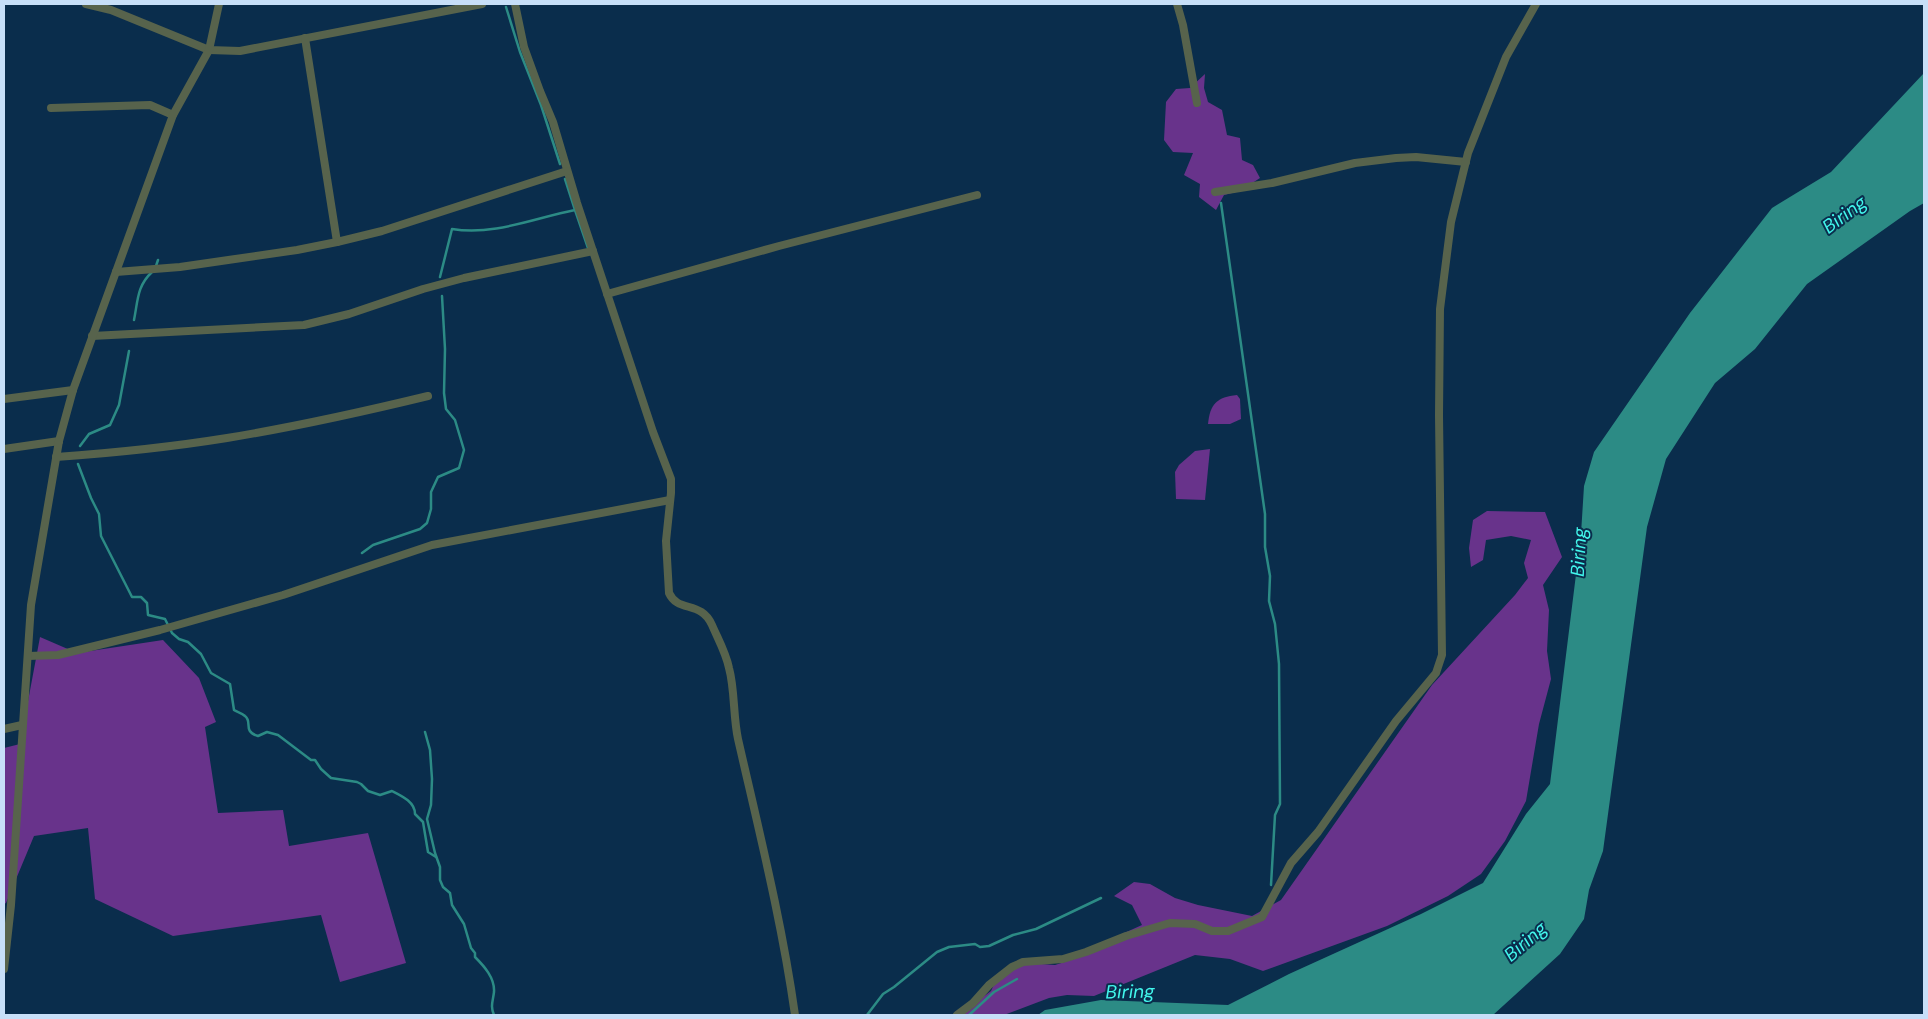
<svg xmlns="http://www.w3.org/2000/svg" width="1928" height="1019" viewBox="0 0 1928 1019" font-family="'DM Sans',sans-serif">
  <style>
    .forest { fill: #68338b }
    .water { fill: #2c8b85 }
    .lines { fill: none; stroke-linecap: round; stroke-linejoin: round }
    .stream { stroke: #2c8b85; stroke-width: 2.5 }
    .minor { stroke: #57634c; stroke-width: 8 }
    .labels { text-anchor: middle; stroke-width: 4; stroke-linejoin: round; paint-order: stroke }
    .water-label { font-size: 19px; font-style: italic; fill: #42f6ec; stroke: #0a2d4c }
  </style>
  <rect width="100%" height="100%" fill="#0a2d4c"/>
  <g class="forest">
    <polygon points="1205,74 1204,88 1208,102 1222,110 1227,135 1240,138 1242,160 1253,165 1260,178 1240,191 1224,195 1216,210 1199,197 1200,184 1184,175 1193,153 1173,152 1164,140 1166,102 1176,89 1190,88"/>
    <path d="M1237,395L1240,399L1241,419L1230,424H1208C1210,404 1217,397 1237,395Z"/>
    <polygon points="1210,449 1205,500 1176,499 1175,472 1179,465 1195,451"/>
    <polygon points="1487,511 1545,512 1562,557 1543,585 1549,610 1547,651 1551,679 1539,724 1526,801 1505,841 1481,874 1448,896 1387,926 1263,971 1230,959 1195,955 1094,996 1067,995 1049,998 1004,1015 959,1015 991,991 1000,972 1028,963 1055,965 1074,959 1102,943 1142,925 1132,905 1114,896 1134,882 1150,884 1175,898 1198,905 1252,916 1281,900 1432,685 1515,595 1528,578 1524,563 1531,540 1511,536 1486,540 1483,560 1471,567 1469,548 1473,520"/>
    <polygon points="40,637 77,653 163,640 199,678 216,722 205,727 218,813 283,810 289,846 368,833 406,963 340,982 321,915 173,936 95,899 88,828 34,836 6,903 4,904 4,748 20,744"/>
  </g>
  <polygon class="water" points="1924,73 1924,203 1910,211 1807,284 1755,349 1715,383 1666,459 1647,527 1603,851 1589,890 1584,919 1560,954 1493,1015 1038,1015 1045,1010 1101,1000 1228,1005 1289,974 1421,914 1483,883 1526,814 1550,784 1581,534 1584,486 1594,452 1690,313 1772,208 1831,172"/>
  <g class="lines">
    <g class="stream">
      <polyline points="506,7 520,52 541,105 560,164"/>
      <polyline points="1221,203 1265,514 1265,547 1270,576 1269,601 1275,624 1279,664 1280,804 1275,815 1271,885"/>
      <polyline points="575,210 588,248"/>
      <polyline points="156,266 158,260"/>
      <path d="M440,277L452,229C494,236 534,218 575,210L565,179"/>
      <path d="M134,320C138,300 137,286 152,272"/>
      <polyline points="80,446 89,434 110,425 119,405 129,351"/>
      <path d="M78,464L91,498L99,514L101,536L132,597H141L147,603L148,615L165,619L172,633L179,639L188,642L201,654L211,673L230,684L234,710C237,712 242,713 245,716C253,722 242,731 258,736L267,732L278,735L311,760H315L321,769L331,778L357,782L361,784L368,791L380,795L392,791C402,796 415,802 415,814L423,822L428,852L436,857"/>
      <polyline points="362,553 373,545 420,529 427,523 431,509 431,492 438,477 459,468 464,450 455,420 446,409 444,393 445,349 442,296"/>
      <path d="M425,732L430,750L432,779L431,805L427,819L435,853L440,867V880L443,887L450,893L452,905L464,924L471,948L475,953V957C484,966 495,978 494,992C493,1001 490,1006 494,1015"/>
      <polyline points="867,1015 883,994 894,987 937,952 949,947 975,944 980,947 989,946 1013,935 1036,929 1101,898"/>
      <polyline points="969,1015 994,992 1017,979"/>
    </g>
    <g class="minor">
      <polyline points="86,4 111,10 209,50 240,51 482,4"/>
      <path d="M515,4L524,47L540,91L553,122L577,203L653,432L671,479V493L666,541L669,593C678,613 701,600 712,625C718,639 726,653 729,668C735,690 733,716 738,739C759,831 782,922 795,1015"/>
      <polyline points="1177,4 1183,25 1197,103"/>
      <polyline points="305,38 337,242"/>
      <polyline points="51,108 150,105 173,115"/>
      <polyline points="1215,192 1272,183 1355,163 1396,158 1416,157 1466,162"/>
      <polyline points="116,272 180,267 297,250 337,242 382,231 567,171"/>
      <polyline points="607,294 779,246 977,195"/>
      <polyline points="92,336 304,325 349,314 423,289 464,278 593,251"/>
      <polyline points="4,399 73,390"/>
      <polyline points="4,449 59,441"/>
      <path d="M56,457C113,453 171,447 227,438C294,427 362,412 428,396"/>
      <polyline points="28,656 58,655 160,630 283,595 432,545 670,500"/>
      <polyline points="4,729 22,725"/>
      <polyline points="4,969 11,905 31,605 59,441 73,390 173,115 209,50 219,4"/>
      <polyline points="957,1015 973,1003 989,985 1012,967 1023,962 1063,959 1086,952 1126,936 1170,923 1195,924 1212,931 1228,931 1262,917 1291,863 1318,832 1396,721 1436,673 1442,655 1439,415 1440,309 1451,222 1468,153 1506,57 1536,4"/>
    </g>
  </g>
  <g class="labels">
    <g class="water-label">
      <text transform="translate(1844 214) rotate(-37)" y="7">Biring</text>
      <text transform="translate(1578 552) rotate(-87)" y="7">Biring</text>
      <text transform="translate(1525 941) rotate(-41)" y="7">Biring</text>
      <text transform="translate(1130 991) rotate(-1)" y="7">Biring</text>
    </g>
  </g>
  <rect width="1928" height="1019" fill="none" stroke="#c7dff8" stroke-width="10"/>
</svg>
